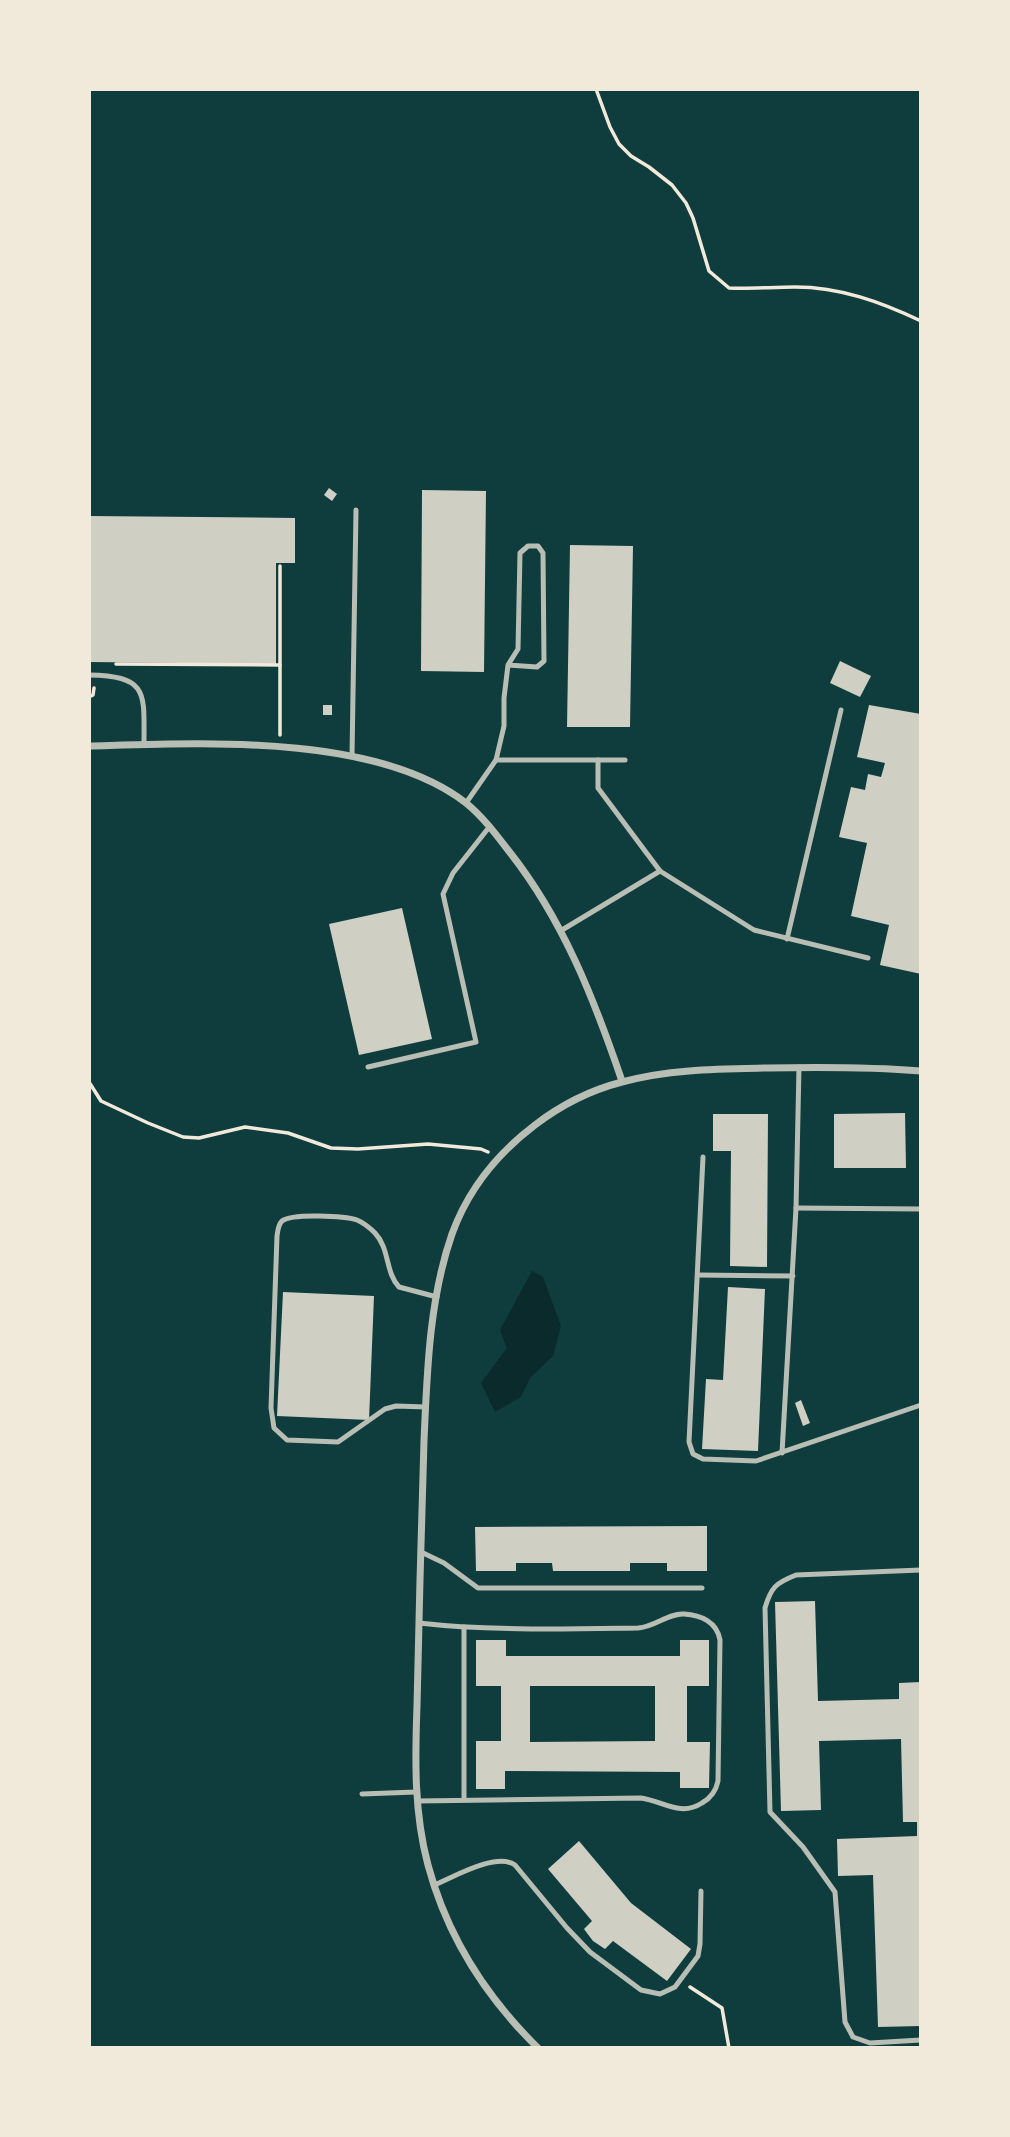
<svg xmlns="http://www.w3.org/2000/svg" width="1010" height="2137" viewBox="0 0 1010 2137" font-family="'Golos Text',sans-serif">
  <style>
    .water { fill: #0a2a2b }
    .building { fill: #cfcfc3; fill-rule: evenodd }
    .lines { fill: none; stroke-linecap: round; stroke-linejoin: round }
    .path { stroke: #f1e9da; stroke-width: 3.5 }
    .service { stroke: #b8beb3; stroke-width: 5 }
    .minor { stroke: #b8beb3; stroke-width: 7 }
  </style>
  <rect width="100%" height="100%" fill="#0f3d3e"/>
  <polygon class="water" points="532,1271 543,1277 561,1326 553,1356 530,1378 521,1397 495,1412 481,1383 507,1348 500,1330"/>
  <g class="building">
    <polygon points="329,488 337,494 332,501 324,495"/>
    <polygon points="422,490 486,491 484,672 421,671"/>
    <polygon points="89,516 295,518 295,563 276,563 276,664 89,662"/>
    <polygon points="570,545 633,546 630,727 567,727"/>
    <polygon points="840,661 871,676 860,697 830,683"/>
    <rect x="323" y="705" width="9" height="10"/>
    <polygon points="869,705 921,714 921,974 880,965 889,925 851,916 867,843 839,837 851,787 865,790 868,774 881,777 885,763 857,757"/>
    <polygon points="402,908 432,1039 359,1055 329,924"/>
    <polygon points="905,1113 906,1168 834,1168 834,1114"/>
    <polygon points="713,1114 768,1114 767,1267 730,1266 731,1151 713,1151"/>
    <polygon points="728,1287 765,1289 758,1451 702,1449 706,1379 723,1380"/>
    <polygon points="283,1292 374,1296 369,1420 277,1416"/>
    <polygon points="801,1400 810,1423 803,1426 795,1403"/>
    <polygon points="707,1526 707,1571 667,1571 667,1563 630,1563 630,1571 553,1571 552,1563 516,1563 516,1571 476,1571 475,1527"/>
    <polygon points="815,1601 818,1701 899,1699 899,1683 921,1682 921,2026 878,2027 873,1875 838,1876 837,1839 917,1836 917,1822 903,1822 901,1739 819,1741 821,1810 781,1811 775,1602"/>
    <path d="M476,1640H506V1656H680V1640H709V1686H687V1742H710L709,1788H680V1772L505,1771V1789H476V1741H501V1686H476ZM530,1686H655V1741L530,1742Z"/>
    <polygon points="579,1841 631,1903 691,1949 667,1981 613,1941 605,1949 593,1941 584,1929 592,1921 548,1869"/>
  </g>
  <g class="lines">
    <g class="path">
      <path d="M596,89L610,127L619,144L631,156L649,167L672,185L686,203L693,218L709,271L729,288C751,289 773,287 795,287C840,287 881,302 921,321"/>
      <polyline points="116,664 280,665"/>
      <polyline points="89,697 93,695 94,688"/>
      <polyline points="280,735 280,566"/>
      <polyline points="89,1082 101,1101 148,1123 183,1137 199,1138 245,1127 288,1133 331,1148 358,1149 428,1144 481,1149 488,1152"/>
      <polyline points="690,1987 722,2008 729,2048"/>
    </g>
    <g class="service">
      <path d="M89,675C149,676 144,693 144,744"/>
      <polyline points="352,756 356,510"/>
      <polyline points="496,760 625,760"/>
      <polyline points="598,760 598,788 660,871 754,930 868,958"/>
      <polyline points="466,803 496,760 504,726 504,698 508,665 518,649 520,553 528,546 538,546 543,553 544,661 537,667 508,665"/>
      <polyline points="562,930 660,871"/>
      <polyline points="787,939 841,710"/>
      <polyline points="368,1067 476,1042 443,894 453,873 490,826"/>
      <polyline points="703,1157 689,1442 693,1454 703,1459 756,1461 921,1405"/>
      <polyline points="796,1208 921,1209"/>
      <polyline points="698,1275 793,1276"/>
      <path d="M426,1407L396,1406L385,1409L338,1442L287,1440L274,1428L271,1408L277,1236C278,1230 278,1225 282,1221C292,1213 345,1216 357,1220C364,1223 370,1228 375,1233C390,1249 385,1272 399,1287L437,1297"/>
      <polyline points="782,1453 796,1208 799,1067"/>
      <polyline points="421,1552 444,1563 478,1588 702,1588"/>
      <path d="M921,1570L796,1575C776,1583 771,1587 765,1608L770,1812L803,1847L835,1892L845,2022L853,2037L870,2043L921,2040"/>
      <polyline points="362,1794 416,1792"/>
      <polyline points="464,1799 464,1627"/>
      <path d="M417,1801L641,1798C663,1801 680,1817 702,1803C711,1798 716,1791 718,1781L720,1640C717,1622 701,1615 684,1614C668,1613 655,1627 638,1628C568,1629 488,1631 419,1623"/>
      <path d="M434,1885C454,1877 496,1852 515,1865L567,1928L590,1952L641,1990L660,1994L675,1987L698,1956L700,1944L701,1891"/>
    </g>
    <g class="minor">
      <path d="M89,746C199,743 376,733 466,803C482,816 495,833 508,850C563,919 594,999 622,1081"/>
      <path d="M538,2048C485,1996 447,1936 428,1865C414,1813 415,1760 417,1706C418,1664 419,1622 420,1580C421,1534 423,1487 424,1441C427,1373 429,1300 452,1234C468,1190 498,1153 535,1125C561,1105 591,1090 622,1082C669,1069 720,1069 768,1068C819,1067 870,1067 921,1071"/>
    </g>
  </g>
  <rect width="1010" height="2137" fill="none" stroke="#f1e9da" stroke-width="182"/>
</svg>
